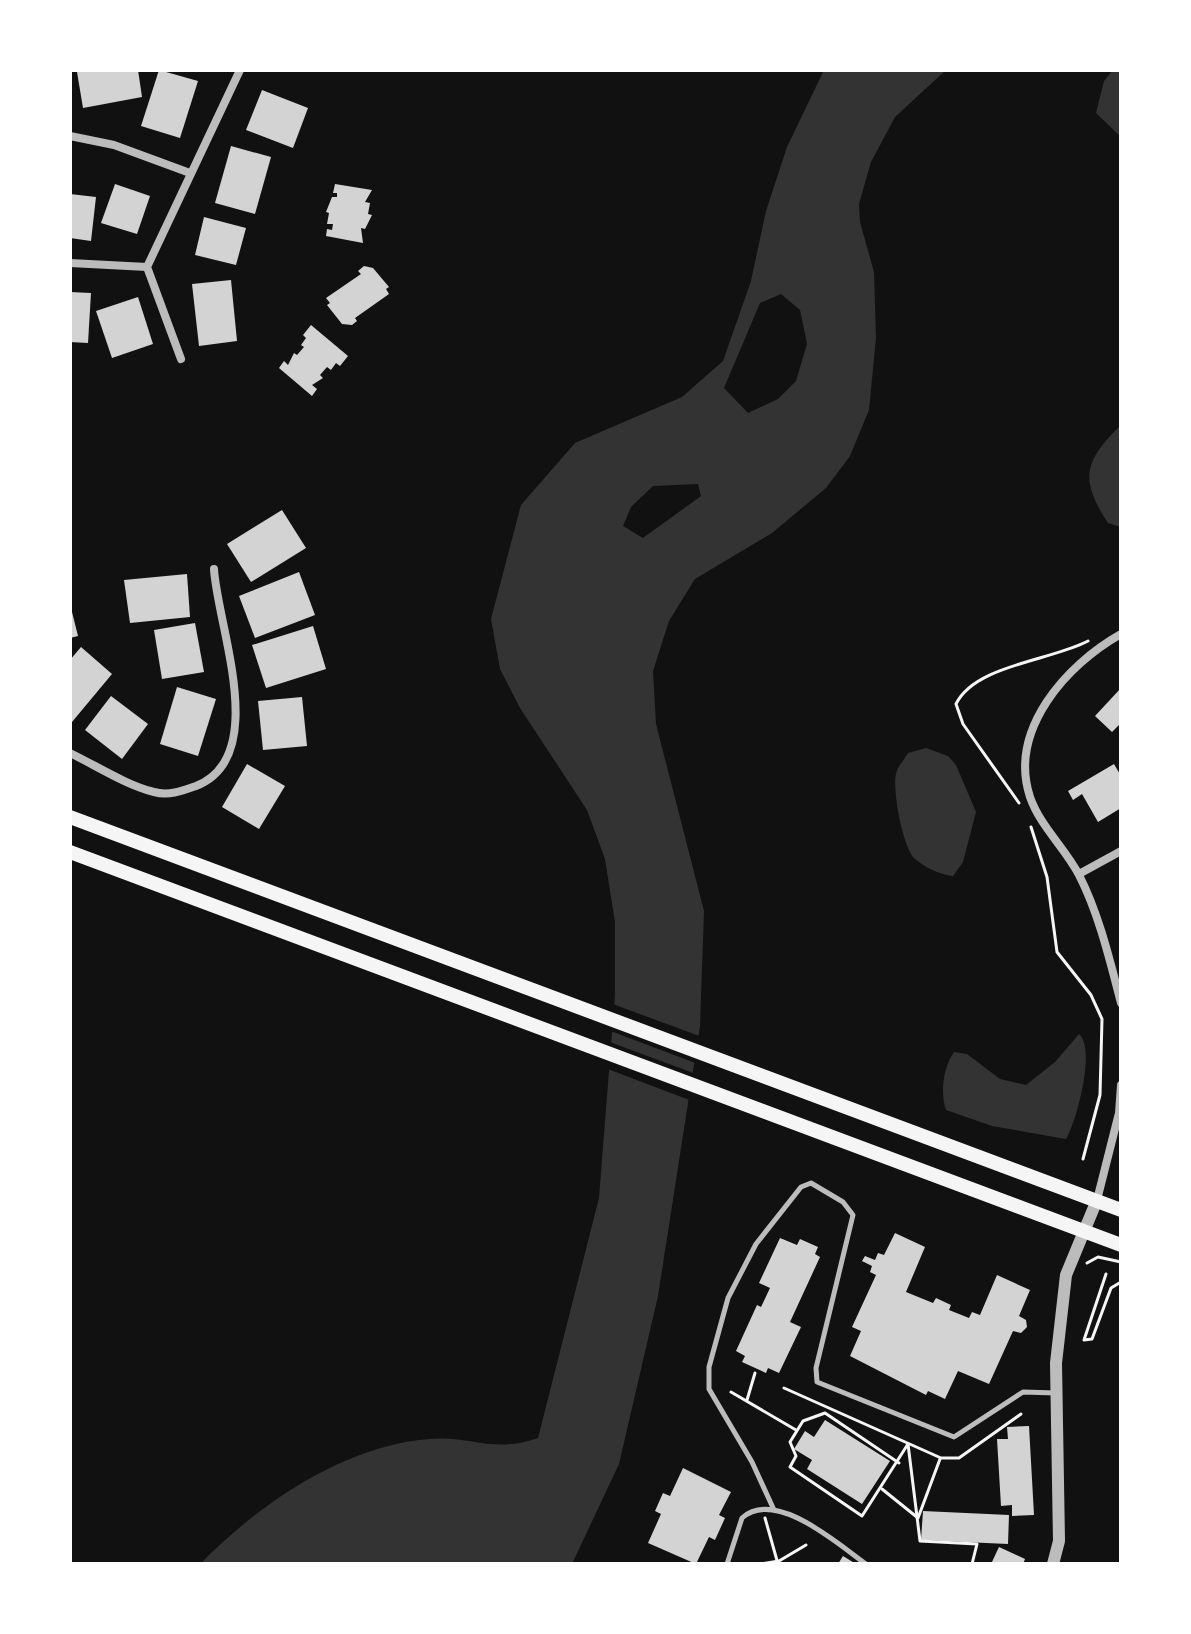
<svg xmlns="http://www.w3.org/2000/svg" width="1191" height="1634" viewBox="0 0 1191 1634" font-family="'Noto Sans',sans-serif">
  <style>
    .water { fill: #333; fill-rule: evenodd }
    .pier { fill: #111 }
    .building { fill: #d3d3d3 }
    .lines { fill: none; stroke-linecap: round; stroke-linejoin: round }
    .path { stroke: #f5f5f5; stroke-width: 3 }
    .service { stroke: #bcbcbc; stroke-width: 5 }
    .minor { stroke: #bcbcbc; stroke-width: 8 }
    .tertiary { stroke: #bcbcbc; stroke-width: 12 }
    .primary { stroke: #f5f5f5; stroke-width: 14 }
  </style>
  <rect width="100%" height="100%" fill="#111"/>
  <g class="water">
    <path d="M824,70H946L895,117L871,162L859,204L860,222L874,272L876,338L869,410L850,456L826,488L772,533L695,579L669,621L653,671L656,724L704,911L700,1026L658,1296L619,1464L572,1564H200C259,1504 343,1446 429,1439C472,1435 492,1454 538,1438L599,1198L615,995V922L605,859L587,810L520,708L500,669L491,619L521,505L575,443L682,397L723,361L751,281L766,211L787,147ZM781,294L800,310L807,344L796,381L778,399L748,413L724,388L760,303ZM698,484L701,496L643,538L623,526L631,507L653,486Z"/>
    <polygon points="1113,70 1121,70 1121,137 1096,113 1104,81"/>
    <path d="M1121,425V527L1108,523C1079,479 1084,461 1121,425Z"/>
    <path d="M926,748L948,756L956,765L976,812L963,862L953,876C940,875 924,867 914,858C903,847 892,790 896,774C897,767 905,759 908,753Z"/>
    <path d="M1079,1034C1096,1048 1077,1121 1066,1139L992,1126L946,1110C940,1092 943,1068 954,1052L967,1054L1000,1079L1026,1085L1055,1062Z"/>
  </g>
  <g class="pier">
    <polygon points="610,1003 702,1037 698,1064 608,1030"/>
    <polygon points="607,1041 696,1074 692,1101 605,1068"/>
  </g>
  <g class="building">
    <polygon points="87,70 138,70 142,97 83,108 77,72"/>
    <polygon points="159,70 198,81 180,138 141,126"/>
    <polygon points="262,90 308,108 293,148 246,130"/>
    <polygon points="231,146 271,157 255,214 215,203"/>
    <polygon points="115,184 150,196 137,234 101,223"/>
    <polygon points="335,184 372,190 365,202 370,203 368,214 372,215 365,229 361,228 363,243 326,236 327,229 332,230 333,224 327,224 329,213 326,212 332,197 337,197 337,193 333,193"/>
    <polygon points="70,194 96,197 91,241 70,238"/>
    <polygon points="204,217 246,228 236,265 195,255"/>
    <polygon points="364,266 373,268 389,287 386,289 389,294 355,318 357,321 352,325 342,324 327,305 330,303 326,298 361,274 358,271"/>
    <polygon points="231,280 237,341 199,346 192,284"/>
    <polygon points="70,292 91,293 88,343 70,342"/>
    <polygon points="138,297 153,344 112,358 96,311"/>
    <polygon points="311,325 348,356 340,366 336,363 331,370 327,367 320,375 323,378 312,385 317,389 312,396 279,368 284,361 288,365 294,353 297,355 304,347 301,345 306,338 303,335"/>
    <polygon points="282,510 306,548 251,582 227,544"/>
    <polygon points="299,572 315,615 255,638 239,596"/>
    <polygon points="187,574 190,617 130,623 124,580"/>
    <polygon points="70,604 78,636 70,638"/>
    <polygon points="195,623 204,672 162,679 154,630"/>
    <polygon points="313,626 326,669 266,688 252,645"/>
    <polygon points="81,647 112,674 72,722 70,660"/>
    <polygon points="177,687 216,699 198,756 160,744"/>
    <polygon points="1121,688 1121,723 1112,732 1095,716"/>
    <polygon points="111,696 148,724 122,759 85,730"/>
    <polygon points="302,697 307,746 263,750 258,701"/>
    <polygon points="247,764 285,786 259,829 222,807"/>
    <polygon points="1114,764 1121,776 1121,808 1098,822 1082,794 1073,800 1068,791"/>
    <polygon points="895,1233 925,1247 906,1292 933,1303 936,1298 951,1305 949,1310 969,1318 972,1312 980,1315 997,1275 1030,1290 1019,1316 1026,1320 1027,1327 1021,1333 1013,1331 989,1384 958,1371 945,1399 928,1391 926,1395 850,1356 861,1331 852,1327 876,1275 870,1272 872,1266 862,1261 865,1256 875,1260 878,1253 884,1255"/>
    <polygon points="780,1238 797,1245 800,1239 818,1247 815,1254 820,1257 790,1322 801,1327 779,1373 768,1368 766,1373 742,1362 745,1356 736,1351 757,1305 761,1307 770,1288 759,1283"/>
    <polygon points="825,1420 890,1461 862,1504 807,1469 812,1460 794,1449 805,1431 814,1437"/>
    <polygon points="1029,1426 1034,1515 1012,1516 1012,1505 1001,1506 997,1439 1008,1439 1007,1427"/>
    <polygon points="683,1468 731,1492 719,1515 725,1518 715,1540 709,1537 696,1564 648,1543 661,1514 655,1511 663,1493 670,1496"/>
    <polygon points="923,1511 1009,1515 1008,1544 921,1540"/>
    <polygon points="999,1547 1025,1559 1023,1564 991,1564"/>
    <polygon points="843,1556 856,1564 838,1564"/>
  </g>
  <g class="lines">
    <g class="path">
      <path d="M1019,803L963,724L956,704C975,665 1050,661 1088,641"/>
      <polyline points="1031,827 1047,877 1057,952 1091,995 1102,1019 1100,1095 1083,1159"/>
      <polyline points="1087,1263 1098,1257 1121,1262"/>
      <polyline points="1106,1274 1084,1340 1092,1339 1111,1288 1121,1282"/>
      <polyline points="784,1388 941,1458 959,1458 1021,1414"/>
      <polyline points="731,1392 796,1430"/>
      <polyline points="747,1400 755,1373"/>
      <polyline points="899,1463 825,1413 803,1421 790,1442 796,1456 790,1467 862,1516 908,1444 920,1541 977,1544 972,1564"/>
      <polyline points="882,1489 918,1518 940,1459"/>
      <polyline points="765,1518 778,1564"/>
      <polyline points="760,1564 779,1561 806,1545"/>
    </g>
    <g class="service">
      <polyline points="774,1510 752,1462 709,1389 709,1367 728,1298 756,1244 801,1187 811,1183 843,1202 853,1215 816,1368 817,1382 954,1437 1023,1392 1056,1393"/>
      <path d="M727,1564L742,1518C775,1488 838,1544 866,1564"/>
    </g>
    <g class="minor">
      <polyline points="70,136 114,145 190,173"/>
      <polyline points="70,263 147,267"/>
      <polyline points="181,359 147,267 240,70"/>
      <path d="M1121,634C1066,665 1008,730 1030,797C1040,826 1065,848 1079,875C1099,914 1110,961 1121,1003"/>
      <path d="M70,753C97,766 126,785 154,792C169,796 182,791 196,786C271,757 217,625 214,569"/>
      <polyline points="1079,874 1121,851"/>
      <polyline points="1097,1200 1119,1113 1121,1085"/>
    </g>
    <polyline class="tertiary" points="1053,1564 1059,1541 1056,1363 1066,1275 1097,1200"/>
    <g class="primary">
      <polyline points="70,817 1121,1210"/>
      <polyline points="70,852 1121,1245"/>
    </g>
  </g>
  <rect width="1191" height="1634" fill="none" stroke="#ffffff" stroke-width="144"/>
</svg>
